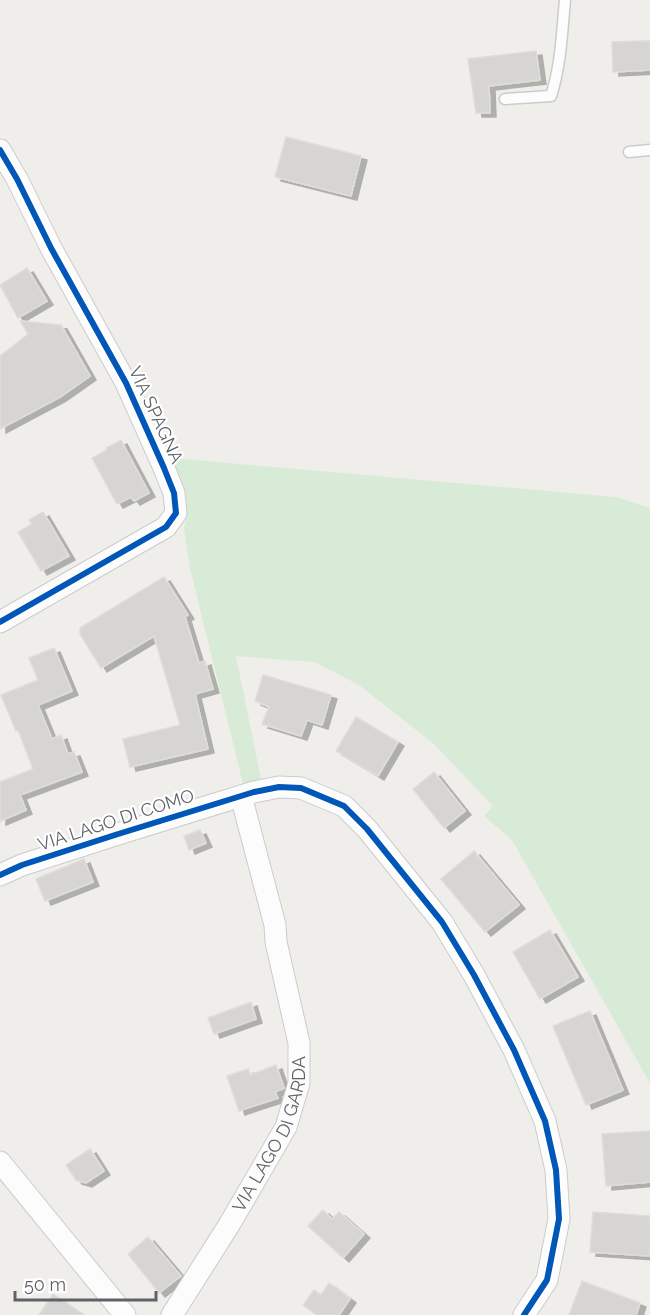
<svg xmlns="http://www.w3.org/2000/svg" width="650" height="1315" viewBox="0 0 650 1315" font-family="Raleway,sans-serif">
  <style>
    .green { fill: #d8ebd6 }
    .building { fill: #d6d5d3; stroke: #deddd9; stroke-width: 1.5; filter: url(#shadow) }
    .lines { fill: none; stroke-linecap: round; stroke-linejoin: round }
    .service-casing { stroke: #cbcccc; stroke-width: 13 }
    .minor-casing { stroke: #cbcccc; stroke-width: 23 }
    .service { stroke: #fdfcfc; stroke-width: 10 }
    .minor { stroke: #fdfcfc; stroke-width: 21 }
    .cycleway-casing { stroke: #fff; stroke-width: 10 }
    .cycleway { stroke: #0057b8; stroke-width: 6 }
    .labels { text-anchor: middle; stroke-width: 4.5; stroke-linejoin: round; paint-order: stroke }
    .street-label { font-size: 18px; fill: #5f6368; stroke: #fff }
  </style>
  <defs>
    <filter id="shadow"><feDropShadow dx="6" dy="4" stdDeviation="0" flood-color="#0004"/></filter>
  </defs>
  <rect width="100%" height="100%" fill="#efeeea"/>
  <polygon class="green" points="171,458 616,497 650,508 650,1083 512,840 484,816 493,806 434,744 359,685 314,662 236,656 261,779 243,784 190,568 184,529 187,515"/>
  <g class="building">
    <polygon points="641,41 650,41 650,70 613,72 612,42"/>
    <polygon points="536,51 540,80 489,86 490,113 476,113 468,59"/>
    <polygon points="286,137 361,156 351,196 275,177"/>
    <polygon points="27,268 47,301 18,318 0,285"/>
    <polygon points="20,321 61,325 90,376 60,397 0,429 0,356 28,334"/>
    <polygon points="121,440 149,493 134,501 131,497 117,504 92,458 107,450 106,448"/>
    <polygon points="43,512 69,556 41,571 18,532 32,524 29,520"/>
    <polygon points="164,577 188,615 185,617 199,663 205,661 213,689 195,694 208,749 130,767 123,739 180,725 154,636 101,668 80,634 80,628"/>
    <polygon points="54,648 72,691 38,705 52,739 61,735 68,754 74,752 82,772 20,795 26,810 0,821 0,782 33,769 18,730 16,731 1,695 38,680 29,658"/>
    <polygon points="263,675 331,695 322,725 307,720 301,736 262,724 269,707 255,701"/>
    <polygon points="356,717 398,742 378,776 336,751"/>
    <polygon points="434,772 465,811 444,828 413,789"/>
    <polygon points="200,830 206,843 189,850 184,836"/>
    <polygon points="474,851 519,905 485,932 441,879"/>
    <polygon points="84,859 93,882 45,901 36,879"/>
    <polygon points="550,930 578,977 540,999 513,952"/>
    <polygon points="251,1002 256,1019 214,1034 208,1018"/>
    <polygon points="590,1011 623,1090 586,1105 553,1026"/>
    <polygon points="276,1065 284,1088 275,1092 278,1098 239,1111 227,1076 248,1069 250,1075"/>
    <polygon points="650,1131 650,1182 606,1186 602,1134"/>
    <polygon points="90,1149 104,1171 86,1183 76,1180 66,1165"/>
    <polygon points="323,1210 332,1219 339,1212 364,1234 343,1258 308,1226"/>
    <polygon points="593,1212 650,1216 650,1256 590,1252"/>
    <polygon points="148,1237 181,1276 159,1293 128,1254"/>
    <polygon points="582,1281 640,1303 636,1315 569,1315"/>
    <polygon points="329,1283 350,1299 339,1315 317,1315 303,1305 314,1290 321,1295"/>
    <polygon points="53,1294 84,1315 39,1315"/>
  </g>
  <g class="lines">
    <defs>
      <g id="service">
        <path d="M505,99L551,96C561,65 562,32 565,0"/>
        <polyline points="629,152 650,150"/>
      </g>
      <g id="minor">
        <polyline points="0,150 17,179 51,248 126,383 164,468 174,493 176,513 166,527 0,622"/>
        <polyline points="0,875 22,865 115,835 254,792 279,787 301,788 344,806 367,829 442,922 474,975 514,1050 545,1121 556,1170 559,1219 547,1280 524,1315"/>
        <polyline points="0,1162 125,1315"/>
        <path id="s1" d="M172,1315L229,1225L286,1127L299,1083V1043L276,942L275,925L241,796"/>
      </g>
    </defs>
    <use href="#service" class="service-casing"/>
    <use href="#minor" class="minor-casing"/>
    <use href="#service" class="service"/>
    <use href="#minor" class="minor"/>
    <defs>
      <g id="cycleway">
        <polyline points="0,150 17,179 51,248 126,383 164,468 174,493 176,513 166,527 0,622"/>
        <polyline points="0,875 22,865 115,835 254,792 279,787 301,788 344,806 367,829 442,922 474,975 514,1050 545,1121 556,1170 559,1219 547,1280 524,1315"/>
      </g>
    </defs>
    <use href="#cycleway" class="cycleway-casing"/>
    <use href="#cycleway" class="cycleway"/>
  </g>
  <g class="labels">
    <g class="street-label">
      <text transform="translate(156 415) rotate(65)" y="6">VIA SPAGNA</text>
      <text transform="translate(116 820) rotate(-18)" y="6">VIA LAGO DI COMO</text>
      <text dy="6" stroke="none"><textPath href="#s1" startOffset="208">VIA LAGO DI GARDA</textPath></text>
    </g>
  </g>
  <path d="M15 1291v9h141v-9" fill="none" stroke="#5f6368" stroke-width="3"/>
  <text x="24" y="1291" font-size="18" fill="#5f6368" stroke="#ffffff" stroke-width="4.5" paint-order="stroke">50 m</text>
</svg>
